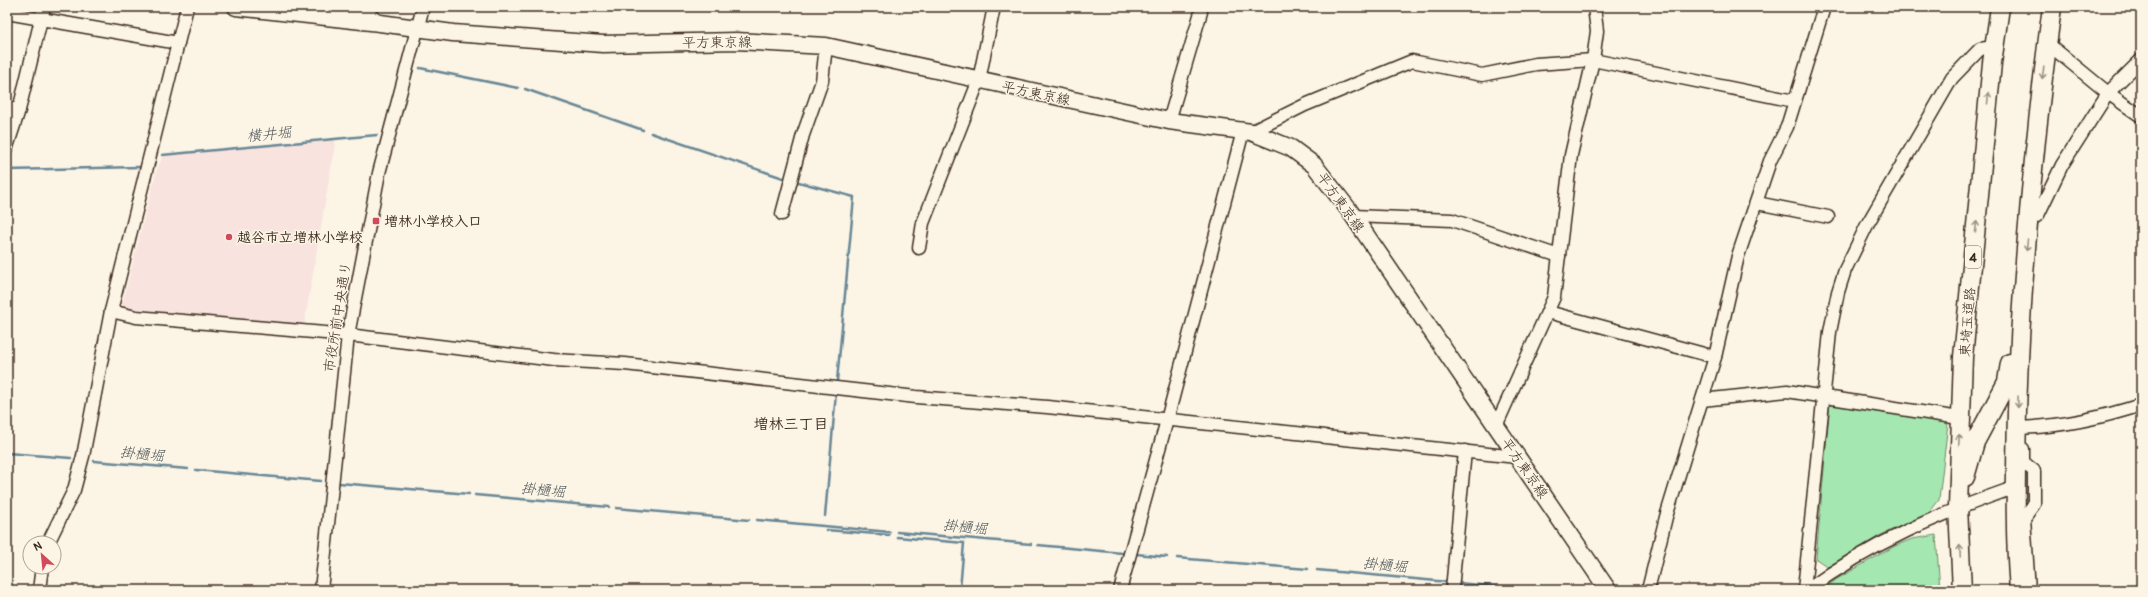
<svg xmlns="http://www.w3.org/2000/svg" width="2148" height="597" viewBox="0 0 2148 597" font-family="Pangolin,'Klee One',sans-serif">
  <style>
    .built { fill: #f8e3df }
    .green { fill: #a5e7b1; stroke: #708868 }
    .lines { fill: none; stroke-linecap: round; stroke-linejoin: round }
    .stream { stroke: #678695; stroke-width: 2.5 }
    .minor-casing { stroke: #3b2a1e; stroke-width: 15 }
    .major-casing { stroke: #3b2a1e; stroke-width: 19 }
    .highway-casing { stroke: #3b2a1e; stroke-width: 21 }
    .minor { stroke: #fcf5e5; stroke-width: 12 }
    .major { stroke: #fcf5e5; stroke-width: 16 }
    .highway { stroke: #fcf5e5; stroke-width: 18 }
    .oneway { stroke: #9c9082 }
    .poi-dot { fill: #d1495b; stroke: #fcf5e5; stroke-width: 1.5 }
    .labels { text-anchor: middle; stroke-width: 3; stroke-linejoin: round; paint-order: stroke }
    .shield { fill: #fcf5e5; stroke: #75675a; stroke-width: 1 }
    .shield-label { font-size: 13px; font-weight: bold; fill: #3b2a1e }
    .street-label { font-size: 14px; fill: #3b2a1e; stroke: #fcf5e5 }
    .poi-label { font-size: 14px; font-weight: bold; fill: #3b2a1e; stroke: #fcf5e5; text-anchor: start }
    .water-label { font-size: 15px; font-style: italic; fill: #51585a; stroke: #fcf5e5 }
    .neighbourhood-label { font-size: 15px; font-weight: bold; fill: #3b2a1e; stroke: #fcf5e5 }
  </style>
  <rect width="100%" height="100%" fill="#fcf5e5"/>
  <filter id="ink" filterUnits="userSpaceOnUse"><feTurbulence type="fractalNoise" baseFrequency=".025" numOctaves="2"/><feDisplacementMap in="SourceGraphic" scale="8" xChannelSelector="R" yChannelSelector="G"/><feConvolveMatrix kernelMatrix="1 2 1 2 8 2 1 2 1" color-interpolation-filters="sRGB"/></filter>
  <g filter="url(#ink)">
    <polygon class="built" points="336,139 304,326 125,308 122,304 157,169 163,156"/>
    <g class="green">
      <polygon points="1830,402 1948,423 1939,500 1929,513 1879,536 1828,567 1816,559"/>
      <polygon points="1936,535 1940,590 1822,590 1837,579 1895,546 1912,539"/>
    </g>
    <g class="lines">
      <g class="stream">
        <polyline points="420,68 518,88"/>
        <polyline points="525,89 643,130"/>
        <polyline points="651,133 786,179"/>
        <polyline points="162,155 377,135"/>
        <polyline points="8,170 139,167"/>
        <polyline points="795,181 854,197 837,381"/>
        <polyline points="7,453 71,458"/>
        <polyline points="94,461 188,469"/>
        <polyline points="196,470 321,481"/>
        <polyline points="339,483 469,494"/>
        <polyline points="475,495 609,507"/>
        <polyline points="616,508 749,520"/>
        <polyline points="825,516 836,393"/>
        <polyline points="757,520 890,532"/>
        <polyline points="826,530 889,535"/>
        <polyline points="897,532 1031,544"/>
        <polyline points="897,537 964,543 960,590"/>
        <polyline points="1038,545 1122,553"/>
        <polyline points="1136,554 1167,557"/>
        <polyline points="1177,558 1308,569"/>
        <polyline points="1317,570 1448,582"/>
        <polyline points="1458,583 1535,590"/>
      </g>
      <defs>
        <g id="minor">
          <polyline points="352,7 367,12 380,23"/>
          <polyline points="7,13 178,43"/>
          <polyline points="2047,43 2108,93 2141,116"/>
          <polyline points="7,108 19,110"/>
          <polyline points="1169,121 1201,12 1200,7"/>
          <polyline points="1251,132 1305,105 1412,61 1482,75 1536,64 1593,60 1794,101"/>
          <polyline points="7,147 19,110 44,7"/>
          <polyline points="1757,203 1828,217"/>
          <polyline points="782,214 803,135 822,81 826,46"/>
          <polyline points="1353,216 1452,220 1559,256"/>
          <polyline points="2029,221 2038,215 2062,165 2108,93 2141,60"/>
          <polyline points="919,248 923,223 979,80 994,7"/>
          <polyline points="111,311 136,317 348,335 554,360 625,364 916,397 1047,407 1325,436"/>
          <polyline points="1548,312 1715,357"/>
          <polyline points="1702,400 1787,391 1953,417"/>
          <polyline points="1496,426 1554,297 1571,155 1593,60 1597,31 1594,7"/>
          <path d="M2017,428C2059,427 2101,418 2141,405"/>
          <polyline points="1325,437 1517,457"/>
          <polyline points="2023,449 2023,462 2034,471 2034,504 2024,518 2029,590"/>
          <polyline points="48,543 74,490 83,456 111,311 187,7"/>
          <polyline points="39,590 42,567"/>
          <polyline points="321,590 348,335 379,173 423,7"/>
          <polyline points="1120,590 1167,420 1243,131"/>
          <polyline points="1452,590 1465,451"/>
          <polyline points="1648,590 1666,517 1715,357 1738,256 1770,161 1787,127 1824,7"/>
          <polyline points="1804,590 1830,332 1838,292 1845,270 1868,223 1952,78 1980,49 1994,47"/>
          <path d="M1807,590C1873,542 1939,514 2016,487"/>
        </g>
        <polyline id="major" points="236,7 380,23 453,33 603,44 736,41 826,46 1169,121 1251,132 1291,148 1314,165 1349,210 1608,590"/>
        <g id="highway">
          <polyline points="1965,477 1975,442 2007,382 2010,363"/>
          <polyline points="1962,590 1958,507 1963,357 1992,63 2000,7"/>
          <path d="M2019,590C2014,530 2016,471 2017,411C2021,276 2034,141 2052,7"/>
        </g>
      </defs>
      <use href="#minor" class="minor-casing"/>
      <use href="#major" class="major-casing"/>
      <use href="#highway" class="highway-casing"/>
      <use href="#minor" class="minor"/>
      <use href="#major" class="major"/>
      <use href="#highway" class="highway"/>
    </g>
    <defs><path id="oneway-shaft" d="M-6 0H5M1.5-3L5.5 0L1.5 3" fill="none" stroke-width="1.6" stroke-linecap="round" stroke-linejoin="round"/></defs>
    <g class="oneway">
      <use href="#oneway-shaft" transform="translate(2043 73) rotate(98)"/>
      <use href="#oneway-shaft" transform="translate(1988 98) rotate(-85)"/>
      <use href="#oneway-shaft" transform="translate(1976 227) rotate(-84)"/>
      <use href="#oneway-shaft" transform="translate(2027 245) rotate(95)"/>
      <use href="#oneway-shaft" transform="translate(2018 402) rotate(91)"/>
      <use href="#oneway-shaft" transform="translate(1959 440) rotate(-87)"/>
      <use href="#oneway-shaft" transform="translate(1960 551) rotate(-93)"/>
    </g>
  </g>
  <g class="poi-dot">
    <rect x="372" y="217" width="8" height="8" rx="2"/>
    <circle cx="229" cy="237" r="4"/>
  </g>
  <g class="labels">
    <rect class="shield" x="1965" y="246" width="16" height="22" rx="3"/>
    <g class="shield-label">
      <text x="1973" y="262">4</text>
    </g>
    <g class="street-label">
      <text transform="translate(717 42) rotate(-1)" y="5">平方東京線</text>
      <text transform="translate(1036 93) rotate(12)" y="5">平方東京線</text>
      <text transform="translate(1341 202) rotate(54)" y="5">平方東京線</text>
      <text transform="translate(337 317) rotate(-81)" y="5">市役所前中央通り</text>
      <text transform="translate(1967 322) rotate(-85)" y="5">東埼玉道路</text>
      <text transform="translate(1525 468) rotate(55)" y="5">平方東京線</text>
    </g>
    <g class="poi-label">
      <text x="384" y="226">増林小学校入口</text>
      <text x="237" y="242">越谷市立増林小学校</text>
    </g>
    <g class="water-label">
      <text transform="translate(269 134) rotate(-5)" y="5">横井堀</text>
      <text transform="translate(142 454) rotate(5)" y="5">掛樋堀</text>
      <text transform="translate(543 490) rotate(5)" y="5">掛樋堀</text>
      <text transform="translate(965 527) rotate(5)" y="5">掛樋堀</text>
      <text transform="translate(1385 565) rotate(5)" y="5">掛樋堀</text>
    </g>
    <g class="neighbourhood-label">
      <text x="791" y="429">増林三丁目</text>
    </g>
  </g>
  <rect width="2148" height="597" fill="none" stroke="#fcf5e5" stroke-width="24"/>
  <rect x="12" y="12" width="2124" height="573" fill="none" stroke="#3b2a1e" stroke-width="1.5" filter="url(#ink)"/>
  <g transform="translate(42 555) rotate(333)"><circle r="19" fill="#fcf5e5" stroke="#afa495"/>
  <path d="M0-3L7 15L0 10L-7 15Z" fill="#d1495b"/>
  <text y="-6" font-size="11" font-weight="bold" text-anchor="middle" fill="#3b2a1e">N</text>
  </g>
</svg>
